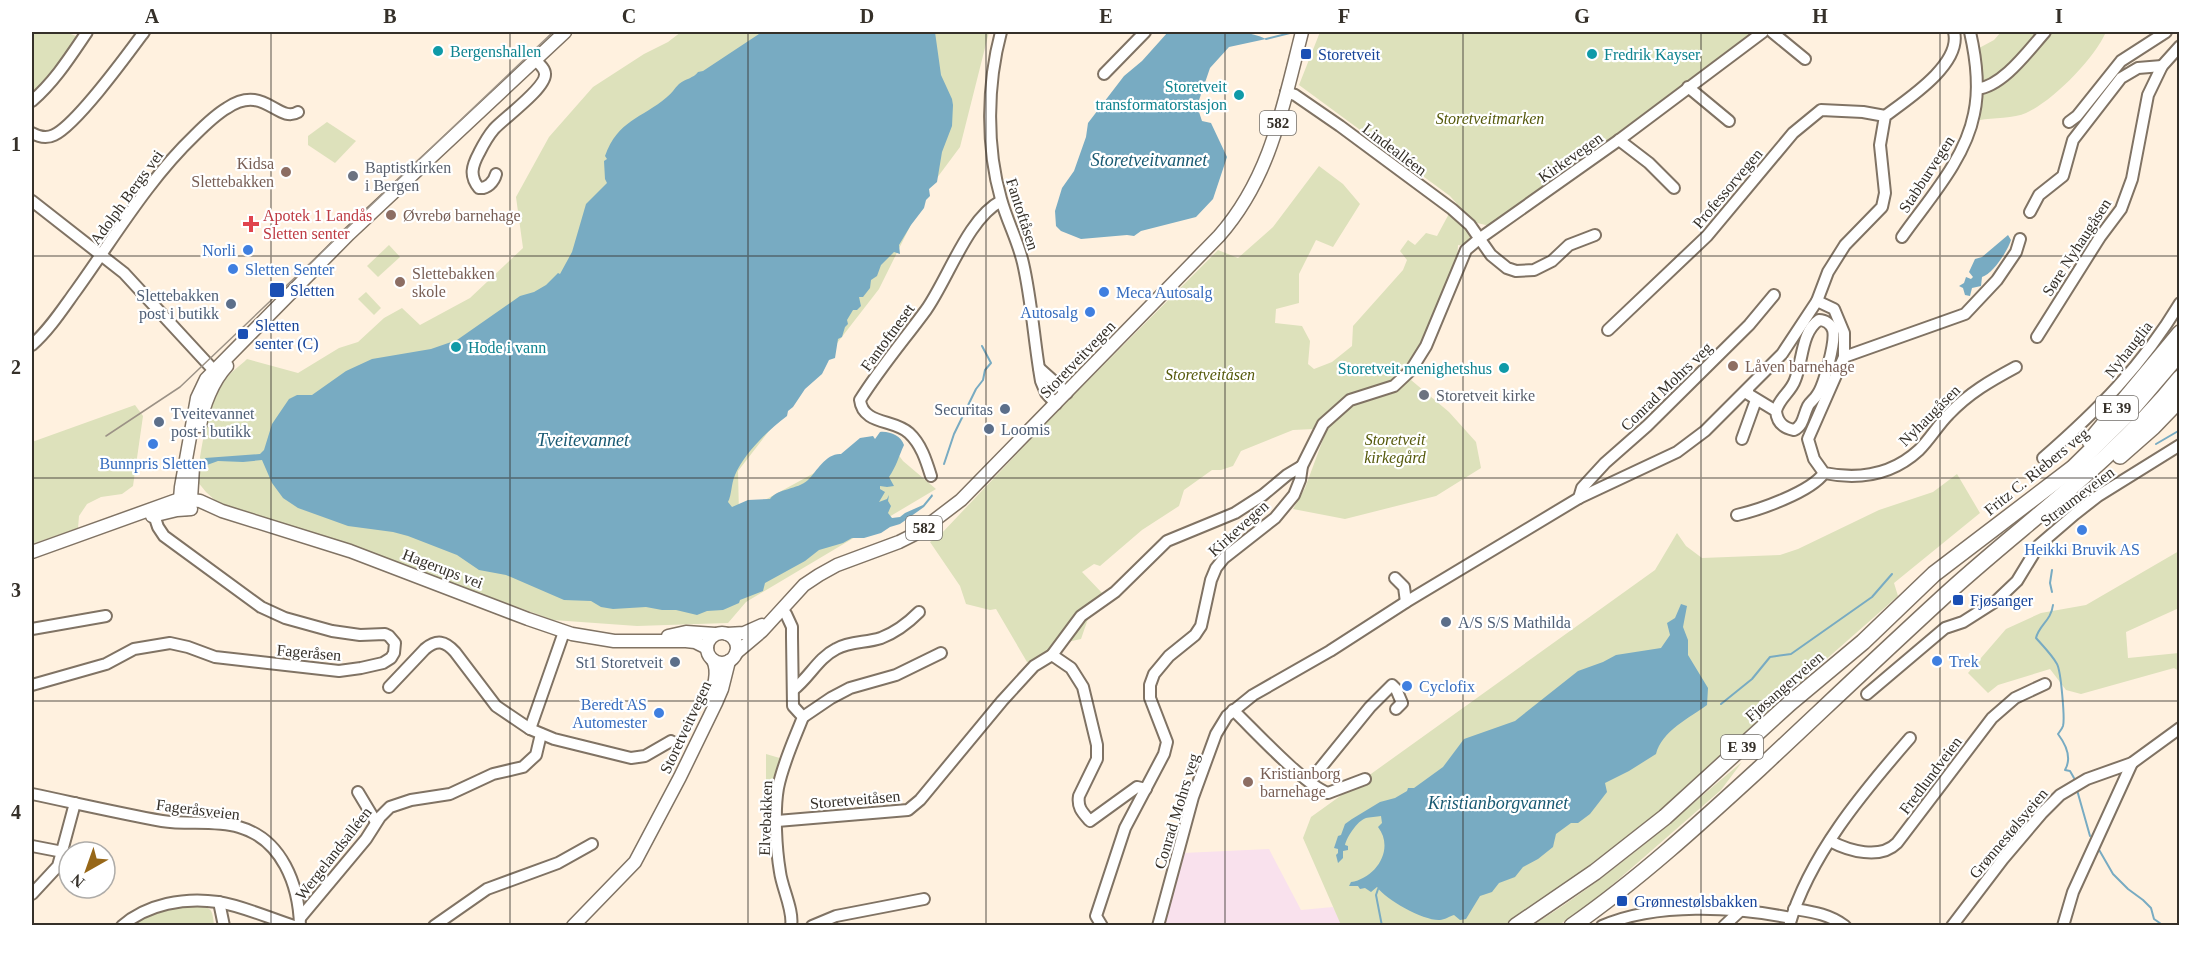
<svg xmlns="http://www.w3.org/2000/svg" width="2211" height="957" viewBox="0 0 2211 957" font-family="Georgia,serif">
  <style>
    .commercial { fill: #f9e1ed }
    .green { fill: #dde1bb }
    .water { fill: #78abc2 }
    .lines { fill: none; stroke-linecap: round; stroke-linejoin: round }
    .stream { stroke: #78abc2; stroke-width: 2 }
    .minor-casing { stroke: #807364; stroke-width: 14 }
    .major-casing { stroke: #807364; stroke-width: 15 }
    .highway-casing { stroke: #807364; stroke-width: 18 }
    .minor { stroke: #fff; stroke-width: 10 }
    .major { stroke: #fff; stroke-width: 12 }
    .highway { stroke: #fff; stroke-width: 15 }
    .tram { stroke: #9c9286; stroke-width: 1.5 }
    .grid { fill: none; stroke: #353029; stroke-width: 1.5; stroke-opacity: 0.55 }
    .culture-dot { fill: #0f9aa8; stroke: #fff; stroke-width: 2 }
    .transit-dot { fill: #1a4fb4; stroke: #fff; stroke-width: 2 }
    .education-dot { fill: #8d6e63; stroke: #fff; stroke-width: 2 }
    .worship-dot { fill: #6b7280; stroke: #fff; stroke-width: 2 }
    .health-dot { fill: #e0444e; stroke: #fff; stroke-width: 2 }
    .shop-dot { fill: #3f7fe0; stroke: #fff; stroke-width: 2 }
    .service-dot { fill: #5c6f8a; stroke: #fff; stroke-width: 2 }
    .labels { text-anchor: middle; stroke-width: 4.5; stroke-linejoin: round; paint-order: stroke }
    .shield { fill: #fff; stroke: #726e69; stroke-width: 1.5 }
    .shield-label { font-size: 15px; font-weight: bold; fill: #353029 }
    .culture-label { font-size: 16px; fill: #0d838f; stroke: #fff; text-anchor: start }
    .transit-label { font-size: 16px; fill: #164399; stroke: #fff; text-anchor: start }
    .park-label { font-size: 16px; font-style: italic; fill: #55590b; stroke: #fff }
    .street-label { font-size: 16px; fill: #353029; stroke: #fff }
    .education-label { font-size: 16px; fill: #785e54; stroke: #fff; text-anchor: start }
    .worship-label { font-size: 16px; fill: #5b616d; stroke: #fff; text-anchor: start }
    .health-label { font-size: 16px; fill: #be3a42; stroke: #fff; text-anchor: start }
    .shop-label { font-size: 16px; fill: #366cbe; stroke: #fff; text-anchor: start }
    .service-label { font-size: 16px; fill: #4e5e75; stroke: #fff; text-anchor: end }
    .water-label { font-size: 18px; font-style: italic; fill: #185972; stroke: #fff }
    .neatline { fill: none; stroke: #353029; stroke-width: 2 }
    .grid-label { font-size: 20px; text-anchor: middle; font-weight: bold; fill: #353029 }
  </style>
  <rect width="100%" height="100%" fill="#fff1df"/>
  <polygon class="commercial" points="1269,849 1301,910 1333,907 1342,925 1164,926 1183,853"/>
  <g class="green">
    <polygon points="32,32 65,32 79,37 64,60 32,96"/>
    <path d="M681,32H989L960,147L928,190L879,289L738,471L739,514L884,435L903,461L936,489L746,602L728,623L637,626L553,620L374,554L217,502L206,492L197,481C201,448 206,410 224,382C229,373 240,366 247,359L298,373L339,348L358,342L384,318L402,308L420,325L470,298L523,248L516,197L549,137L593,87L644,54L668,42Z"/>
    <polygon points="1320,32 1760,32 1659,106 1490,226 1473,222 1450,196 1299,85"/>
    <path d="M2001,32H2106C2094,59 2053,101 2026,113C2015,118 1992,118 1980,120L1974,112V90L1968,54L1994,40Z"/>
    <polygon points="327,122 356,141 335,163 308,145 308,136"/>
    <polygon points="1319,166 1343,184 1360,204 1333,247 1316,240 1299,274 1299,303 1276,309 1275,323 1302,326 1310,341 1308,364 1314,369 1332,362 1352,346 1353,326 1403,270 1407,260 1400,251 1408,240 1415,245 1426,233 1437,236 1451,210 1479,237 1473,247 1458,245 1457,263 1422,346 1391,386 1337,403 1314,429 1293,430 1241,451 1233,466 1221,470 1212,470 1184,490 1179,506 1142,530 1100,566 1094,564 1082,572 1103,594 1090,613 1081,639 1067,642 1039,661 1027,662 996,609 990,610 966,604 960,586 930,542 941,534 1047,422 1218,250 1238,258 1273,227"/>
    <polygon points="389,245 400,257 378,277 367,266"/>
    <polygon points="366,292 381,308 374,315 358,299"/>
    <polygon points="1411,380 1449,412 1476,442 1481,468 1436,496 1345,519 1293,509 1305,488 1328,426 1352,403"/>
    <polygon points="135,405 143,416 133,486 122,494 101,497 87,504 79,516 78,528 32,544 32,442"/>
    <polygon points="1957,474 1980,513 1894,583 1898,596 1771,708 1688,791 1535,909 1505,925 1341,925 1303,838 1311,817 1655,570 1677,533 1686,546 1702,558 1780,555 1798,549 1879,510 1933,492"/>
    <polygon points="2179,551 2179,608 2126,632 2128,658 2179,653 2179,671 2174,668 2081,694 2066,690 2050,669 1998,685 1988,693 1968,673 2006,629 2041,613 2086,605"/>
    <polygon points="766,754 783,759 776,778 766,782"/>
    <path d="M1742,762L1721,790L1596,899L1559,925H1533C1608,879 1674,819 1742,762Z"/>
    <path d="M195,905C212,908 212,908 214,925L126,926L170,906Z"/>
  </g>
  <g class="water">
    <path d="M762,32H935L941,75L952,99L953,105L952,126L942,152L937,182L929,189L930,196L926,200L924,208L911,225L899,245L900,254L894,252L881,265L877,276L871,280L870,288L863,297H859L861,306L857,310H853L847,320L848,324L845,327L842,337L838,339L835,358L829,360L822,374L805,389L793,407L788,411L787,416C768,430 744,454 735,475C731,484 732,494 728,502L732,507L748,500L770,499C778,488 797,490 808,480C817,471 826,453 841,454L860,438L873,436L875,439L880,432C890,431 901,436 904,445C899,456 896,467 889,477L894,486L887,487L880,486V489L885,492L879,502L887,499L889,495L888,501L891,506L888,513L892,518L900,517L905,513L923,505L932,494L933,496L924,507L900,524L890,527L881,533L864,538H852L843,543L819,550L805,561L765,583L763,591L740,600L739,603L723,610L707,611L697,615L676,610H662L646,607L613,609L601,607L591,601L564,600L506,575L479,570L457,555L408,536L393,532L348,526L298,508L283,498L272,483L262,460L243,462L218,461L207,465L205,458L260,454L264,450L272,424L289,399L297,395H312L346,371L372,359L431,349L457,340L520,296L534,292L546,285L558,273L560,274L572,252L586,204L607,183L605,179L604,161L607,159L605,156C618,120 641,119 667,97C672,93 674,89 679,84C685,79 694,78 698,72L703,71Z"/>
    <path d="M1168,32C1199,32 1237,26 1266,39L1229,47L1210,68L1197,106L1202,121L1211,123L1227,157L1213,199L1196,217L1141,231L1134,236L1127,235L1081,239L1061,231L1056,226L1055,211L1062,188L1074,171L1086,137L1088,123L1124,76L1142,61Z"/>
    <path d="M2008,235L2011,240C2008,250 1993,274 1982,277L1981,286L1972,288L1970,296L1965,295L1963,288L1959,286L1964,283L1966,277L1971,279L1973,277L1969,272L1975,259L1982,257Z"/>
    <path d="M1681,604L1687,606L1683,627L1688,640V655L1708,688L1707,705C1689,718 1662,731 1656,754L1629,771L1605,783L1607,792L1590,814L1578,823H1571L1556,834L1553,847L1538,859L1523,867L1515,877L1499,883L1492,892L1480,896L1466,919L1460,920L1454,915C1450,916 1444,920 1440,920C1424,921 1386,900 1377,887L1371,892L1365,888L1360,889L1358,886H1349L1351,882C1376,878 1395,849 1378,827L1382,823L1381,816C1377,817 1369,817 1366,818C1357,821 1347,837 1345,845L1348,846V850L1343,851V858L1338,863L1336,855L1338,853V849L1334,848L1338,836L1341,835L1345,824L1352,819L1380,802L1395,798L1407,791L1408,788H1414L1443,767L1464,739L1515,721L1578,671L1603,662L1616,655L1661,648L1670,635L1667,623L1675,618Z"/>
  </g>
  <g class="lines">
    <g class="stream">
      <polyline points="1266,39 1290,33"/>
      <polyline points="2156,444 2180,430"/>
      <polyline points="944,464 954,434 976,389 983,380 985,370 991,363 982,346"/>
      <polyline points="2052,592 2050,583 2052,570"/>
      <path d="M2053,605C2051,621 2039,625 2036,638C2043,646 2052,655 2057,664C2061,671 2065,719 2063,726C2062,729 2060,731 2058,734C2067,746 2072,758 2065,770L2070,771L2074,778"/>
      <polyline points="1721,704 1752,679 1770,657 1791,654 1872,597 1892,574"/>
      <polyline points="2077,790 2090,836"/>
      <polyline points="2098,848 2113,874 2128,889 2143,900 2151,908 2154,919 2164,926"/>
      <polyline points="1378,889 1376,895 1382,926"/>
    </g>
    <defs>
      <g id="minor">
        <path d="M1001,32C987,84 986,147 1001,199C1007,221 1018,241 1023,263C1032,302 1034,342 1041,381L1046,393L1056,404"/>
        <polyline points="1772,32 1805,59"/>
        <polyline points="1104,74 1145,32"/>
        <polyline points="1688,87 1729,121"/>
        <path d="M1977,89C2003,86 2028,51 2045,32"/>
        <polyline points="1286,92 1295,95 1340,126 1452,209 1470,225 1491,255 1507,268 1516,271 1534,270 1552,261 1569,245 1595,235"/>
        <path d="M32,101C55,81 70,57 87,32"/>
        <polyline points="2069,122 2077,116 2121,61 2166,32"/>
        <path d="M32,133C39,137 46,139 54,135C77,124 127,55 144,32"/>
        <polyline points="1619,140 1649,163 1674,188"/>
        <path d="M496,174C494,182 487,189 479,188C469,176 472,166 479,153C483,145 488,136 494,129C504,118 546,88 545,74C545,68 538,63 534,59"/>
        <polyline points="32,201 124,273 219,376"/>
        <polyline points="2030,212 2039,195 2063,176 2073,140 2121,78 2138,68 2162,66"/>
        <path d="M1902,237C1928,200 1965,160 1974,114C1980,87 1976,58 1970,32"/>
        <path d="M1817,301L1834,309L1844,333V357L1808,439L1814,459L1824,473C1859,480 1892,475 1919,450C1930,439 1938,425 1949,414C1969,393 1990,381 2016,367"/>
        <polyline points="1608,330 1707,236 1793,133 1821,110 1863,112 1885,116"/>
        <polyline points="2037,337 2100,237 2121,209 2132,179 2148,95 2162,66 2180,46"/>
        <path d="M32,345C49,330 62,310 75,292C114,238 147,181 195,135C205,125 215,115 227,108C264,83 278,124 298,112"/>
        <polyline points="1844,357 1965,314 1997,280 2016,252 2020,239"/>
        <polyline points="1039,368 1067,393"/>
        <path d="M1748,389V394L1776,411C1777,422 1783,428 1794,430C1804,425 1803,416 1808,406C1810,402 1815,399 1817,395C1824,386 1836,341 1833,330C1831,324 1825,320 1819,320C1801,332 1803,361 1795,380C1791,392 1779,398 1776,411"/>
        <polyline points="1742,439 1756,400"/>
        <path d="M2043,458C2098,410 2142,366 2180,303"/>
        <path d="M931,476C926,460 921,444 909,433C894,419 863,425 860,400C880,368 904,340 926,310C948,279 968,218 1001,201"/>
        <polyline points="1579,498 1582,488 1605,463 1647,426 1749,325 1774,295"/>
        <path d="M1737,515C1759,510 1811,492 1824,473"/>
        <polyline points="1395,578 1404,587 1406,602"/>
        <path d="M786,614L792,627V637L793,706L803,717C794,740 783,763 778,788C774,811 776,848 780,872C782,888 794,911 791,926"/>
        <polyline points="32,629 106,616"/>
        <path d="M1052,655L1071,668L1083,687L1097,745V759L1079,796C1077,808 1083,813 1090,821L1137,787L1146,789"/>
        <polyline points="32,685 106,664 134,649 170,643 188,647 215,657 339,671 361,668 383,663 391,658 394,653 395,643 389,636 385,634 360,635 332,631 285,618 261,607 164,536 158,527 152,509"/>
        <path d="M389,687L425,649C437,639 445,641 455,652L496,706L530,729L554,739L631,758L645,756L671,741"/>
        <path d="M793,690C809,678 818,658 836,649C850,641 866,643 881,638C894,633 909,622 919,612"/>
        <polyline points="1867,694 1945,628 1963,622 1996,601 2017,581 2039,545 2075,514 2098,496 2180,445"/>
        <path d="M1233,710C1254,730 1304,785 1328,793L1365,779"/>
        <polyline points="803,717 831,698 850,688 896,675 941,653"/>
        <polyline points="530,729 564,632"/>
        <polyline points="1310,781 1370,707 1392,685 1396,689 1402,703 1396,709"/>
        <polyline points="358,792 376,822"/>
        <path d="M32,794C75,803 118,813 162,821C187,825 215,820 239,827C282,839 299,885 300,926"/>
        <polyline points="777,821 908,810 920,800 1002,701 1034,666 1052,655 1081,616 1115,592 1167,541 1235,513 1263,495 1287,475 1302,466"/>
        <path d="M1830,841C1849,851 1880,860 1897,843L1992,718L2015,698L2045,684"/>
        <polyline points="32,846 63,852"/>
        <polyline points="32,894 58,866 75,803"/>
        <polyline points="219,902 224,926"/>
        <path d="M1794,909C1813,912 1829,914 1845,926"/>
        <polyline points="300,918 366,839 380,817 390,807 411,800 450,794 493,774 523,767 536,755 541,734"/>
        <path d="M122,926C147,904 185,897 218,902C243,906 269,918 294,926"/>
        <polyline points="434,926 487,889 558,863 592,844"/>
        <polyline points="812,926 836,916 924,899"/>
        <polyline points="1102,926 1096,916 1125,828 1164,754 1167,742 1150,698 1150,685 1154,674 1169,656 1195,635 1201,626 1211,580 1216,568 1224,558 1275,518 1294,495 1300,480 1302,466 1323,424 1350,400 1394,386 1411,370 1426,346 1466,250 1479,239 1619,140 1763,32"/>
        <path d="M1158,926L1193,797L1216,734L1227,716L1253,695L1330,651L1406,602L1579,498L1677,452L1705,431L1782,354L1817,301L1828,272L1845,245L1882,207L1885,193L1880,145L1885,116C1908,99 1962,64 1954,32"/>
        <path d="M1602,926C1656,902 1735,907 1791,918"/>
        <polyline points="1724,926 1740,911"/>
        <path d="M1789,926C1809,856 1863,792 1910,738"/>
        <polyline points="1952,926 2003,859 2042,813 2060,795 2087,779 2132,763 2180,728"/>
        <polyline points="2063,926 2073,892 2132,763"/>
      </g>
      <g id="major">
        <path d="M200,426C203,406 213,381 227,366"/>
        <polyline points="188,505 191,499 193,467"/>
        <polyline points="186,509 180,499 181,487 197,398 206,379 349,234 565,32"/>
        <polyline points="152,516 177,510 191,509"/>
        <polyline points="32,552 174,501 180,499 200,501 222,511 350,551 528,619 572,634 614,641 686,641 695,642 707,648"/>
        <circle cx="722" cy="648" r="15"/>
        <polyline points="727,634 744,633 762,625"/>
        <polyline points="668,636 686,632 715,634"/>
        <path d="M736,653L762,631L804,585L819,575L837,565L899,542L919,532L961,500L1219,236C1271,177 1283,106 1302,32"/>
        <path d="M708,700C714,687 719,673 713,660"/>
        <polyline points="573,926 635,862 680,777 716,703 722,689 729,661"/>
      </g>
      <g id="highway">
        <polyline points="2090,441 2180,333"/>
        <polyline points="2120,456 2153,427 2180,399"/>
        <polyline points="1516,926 1595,872 1665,817 1790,703 1863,642 1934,574 2073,468 2127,415 2180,353"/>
        <path d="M1572,926C1639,879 1699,824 1759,769C1820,712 1880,655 1941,599C2021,525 2111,464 2180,378"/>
      </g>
    </defs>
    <use href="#minor" class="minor-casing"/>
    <use href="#major" class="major-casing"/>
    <use href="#highway" class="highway-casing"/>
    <use href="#minor" class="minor"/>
    <use href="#major" class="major"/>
    <use href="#highway" class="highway"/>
    <polyline class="tram" points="106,436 180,387 553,32"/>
  </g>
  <path class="grid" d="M271,32V926M510,32V926M748,32V926M986,32V926M1225,32V926M1463,32V926M1701,32V926M1940,32V926M32,256H2180M32,478H2180M32,701H2180"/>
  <g class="culture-dot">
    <circle cx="438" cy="51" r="6"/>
    <circle cx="1592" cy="54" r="6"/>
    <circle cx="1239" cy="95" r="6"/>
    <circle cx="456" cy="347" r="6"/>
    <circle cx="1504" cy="368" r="6"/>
  </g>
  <g class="transit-dot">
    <rect x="1300" y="48" width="12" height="12" rx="3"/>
    <rect x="269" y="282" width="16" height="16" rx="3"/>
    <rect x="237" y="328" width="12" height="12" rx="3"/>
    <rect x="1952" y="594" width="12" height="12" rx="3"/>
    <rect x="1616" y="895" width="12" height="12" rx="3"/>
  </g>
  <g class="education-dot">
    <circle cx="286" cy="172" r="6"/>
    <circle cx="391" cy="215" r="6"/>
    <circle cx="400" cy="282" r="6"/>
    <circle cx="1733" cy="366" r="6"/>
    <circle cx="1248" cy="782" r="6"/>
  </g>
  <g class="worship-dot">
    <circle cx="353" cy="176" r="6"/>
    <circle cx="1424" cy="395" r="6"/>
  </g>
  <path class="health-dot" d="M248 215h6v6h6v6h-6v6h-6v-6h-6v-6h6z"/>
  <g class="shop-dot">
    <circle cx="248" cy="250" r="6"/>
    <circle cx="233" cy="269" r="6"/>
    <circle cx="1104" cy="292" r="6"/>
    <circle cx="1090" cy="312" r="6"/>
    <circle cx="153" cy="444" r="6"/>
    <circle cx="2082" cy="530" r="6"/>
    <circle cx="1937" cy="661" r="6"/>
    <circle cx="1407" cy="686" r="6"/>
    <circle cx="659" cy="713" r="6"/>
  </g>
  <g class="service-dot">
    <circle cx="231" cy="304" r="6"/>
    <circle cx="1005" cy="409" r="6"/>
    <circle cx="159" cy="422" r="6"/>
    <circle cx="989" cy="429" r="6"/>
    <circle cx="1446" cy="622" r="6"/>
    <circle cx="675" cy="662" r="6"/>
  </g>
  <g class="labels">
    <g class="shield">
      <rect x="1260" y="111" width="36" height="24" rx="4.5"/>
      <rect x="2096" y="396" width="42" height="24" rx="4.5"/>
      <rect x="906" y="516" width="36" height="24" rx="4.5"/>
      <rect x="1721" y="735" width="42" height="24" rx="4.5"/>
    </g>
    <g class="shield-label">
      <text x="1278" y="128">582</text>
      <text x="2117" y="413">E 39</text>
      <text x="924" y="533">582</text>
      <text x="1742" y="752">E 39</text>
    </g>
    <g class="culture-label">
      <text x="450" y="57">Bergenshallen</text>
      <text x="1604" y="60">Fredrik Kayser</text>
      <text x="1227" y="92" text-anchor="end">Storetveit<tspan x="1227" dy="18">transformatorstasjon</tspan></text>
      <text x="468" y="353">Hode i vann</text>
      <text x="1492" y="374" text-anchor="end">Storetveit menighetshus</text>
    </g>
    <g class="transit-label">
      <text x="1318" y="60">Storetveit</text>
      <text x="290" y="296">Sletten</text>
      <text x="255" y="331">Sletten<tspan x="255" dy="18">senter (C)</tspan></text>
      <text x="1970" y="606">Fjøsanger</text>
      <text x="1634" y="907">Grønnestølsbakken</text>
    </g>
    <g class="park-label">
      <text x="1490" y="124">Storetveitmarken</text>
      <text x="1210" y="380">Storetveitåsen</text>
      <text x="1395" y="445">Storetveit<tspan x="1395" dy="18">kirkegård</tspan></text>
    </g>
    <g class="street-label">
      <text transform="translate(1395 149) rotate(37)" y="6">Lindealléen</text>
      <text transform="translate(1570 157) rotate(-35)" y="6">Kirkevegen</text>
      <text transform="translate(1926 174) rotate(-57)" y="6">Stabburvegen</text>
      <text transform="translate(1727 188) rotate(-50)" y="6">Professorvegen</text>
      <text transform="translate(126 197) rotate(-54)" y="6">Adolph Bergs vei</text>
      <text transform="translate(1023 214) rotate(72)" y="6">Fantoftåsen</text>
      <text transform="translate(2076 247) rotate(-57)" y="6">Søre Nyhaugåsen</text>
      <text transform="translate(887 337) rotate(-54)" y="6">Fantoftneset</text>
      <text transform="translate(2128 349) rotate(-52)" y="6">Nyhauglia</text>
      <text transform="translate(1077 359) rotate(-46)" y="6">Storetveitvegen</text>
      <text transform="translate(1666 386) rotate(-44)" y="6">Conrad Mohrs veg</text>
      <text transform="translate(1929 415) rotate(-45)" y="6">Nyhaugåsen</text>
      <text transform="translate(2036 471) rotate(-39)" y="6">Fritz C. Riebers veg</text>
      <text transform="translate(2077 496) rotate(-37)" y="6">Straumeveien</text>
      <text transform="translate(1238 528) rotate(-42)" y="6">Kirkevegen</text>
      <text transform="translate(443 568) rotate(21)" y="6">Hagerups vei</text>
      <text transform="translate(309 652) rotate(5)" y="6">Fageråsen</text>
      <text transform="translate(1784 686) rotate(-41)" y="6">Fjøsangerveien</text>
      <text transform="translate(685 727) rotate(-65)" y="6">Storetveitvegen</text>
      <text transform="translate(1930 775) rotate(-53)" y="6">Fredlundveien</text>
      <text transform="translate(855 799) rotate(-5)" y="6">Storetveitåsen</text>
      <text transform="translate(198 809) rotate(7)" y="6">Fageråsveien</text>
      <text transform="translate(1176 811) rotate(-73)" y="6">Conrad Mohrs veg</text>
      <text transform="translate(765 818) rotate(-88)" y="6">Elvebakken</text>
      <text transform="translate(2008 833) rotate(-50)" y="6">Grønnestølsveien</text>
      <text transform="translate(333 853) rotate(-52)" y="6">Wergelandsalléen</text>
    </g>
    <g class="education-label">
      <text x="274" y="169" text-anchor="end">Kidsa<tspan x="274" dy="18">Slettebakken</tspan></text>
      <text x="403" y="221">Øvrebø barnehage</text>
      <text x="412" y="279">Slettebakken<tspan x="412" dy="18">skole</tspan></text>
      <text x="1745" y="372">Låven barnehage</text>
      <text x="1260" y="779">Kristianborg<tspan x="1260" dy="18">barnehage</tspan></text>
    </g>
    <g class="worship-label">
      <text x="365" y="173">Baptistkirken<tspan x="365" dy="18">i Bergen</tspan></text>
      <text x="1436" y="401">Storetveit kirke</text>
    </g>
    <g class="health-label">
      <text x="263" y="221">Apotek 1 Landås<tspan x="263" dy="18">Sletten senter</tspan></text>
    </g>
    <g class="shop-label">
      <text x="236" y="256" text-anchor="end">Norli</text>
      <text x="245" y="275">Sletten Senter</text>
      <text x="1116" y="298">Meca Autosalg</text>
      <text x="1078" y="318" text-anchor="end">Autosalg</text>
      <text x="153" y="469" text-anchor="middle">Bunnpris Sletten</text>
      <text x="2082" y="555" text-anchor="middle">Heikki Bruvik AS</text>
      <text x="1949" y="667">Trek</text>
      <text x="1419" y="692">Cyclofix</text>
      <text x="647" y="710" text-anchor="end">Beredt AS<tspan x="647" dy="18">Automester</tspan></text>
    </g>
    <g class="service-label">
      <text x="219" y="301">Slettebakken<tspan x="219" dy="18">post i butikk</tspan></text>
      <text x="993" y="415">Securitas</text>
      <text x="171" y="419" text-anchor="start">Tveitevannet<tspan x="171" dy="18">post i butikk</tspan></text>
      <text x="1001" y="435" text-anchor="start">Loomis</text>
      <text x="1458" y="628" text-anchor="start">A/S S/S Mathilda</text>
      <text x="663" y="668">St1 Storetveit</text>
    </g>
    <g class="water-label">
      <text x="1149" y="166">Storetveitvannet</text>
      <text x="583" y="446">Tveitevannet</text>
      <text x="1498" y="809">Kristianborgvannet</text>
    </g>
  </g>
  <rect width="2211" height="957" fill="none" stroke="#ffffff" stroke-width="66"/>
  <g transform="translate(87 870) rotate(220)"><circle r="28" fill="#ffffff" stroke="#aeaca9" stroke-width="1.5"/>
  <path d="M0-4.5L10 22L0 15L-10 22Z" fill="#976718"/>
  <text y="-9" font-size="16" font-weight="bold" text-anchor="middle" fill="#353029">N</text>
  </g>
  <rect x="33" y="33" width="2145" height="891" class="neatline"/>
  <g class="grid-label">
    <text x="152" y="23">A</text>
    <text x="390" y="23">B</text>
    <text x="629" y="23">C</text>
    <text x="867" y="23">D</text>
    <text x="1106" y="23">E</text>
    <text x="1344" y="23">F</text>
    <text x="1582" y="23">G</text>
    <text x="1820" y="23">H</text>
    <text x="2059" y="23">I</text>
    <text x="16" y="151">1</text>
    <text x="16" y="374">2</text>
    <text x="16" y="597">3</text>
    <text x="16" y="819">4</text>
  </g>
</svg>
